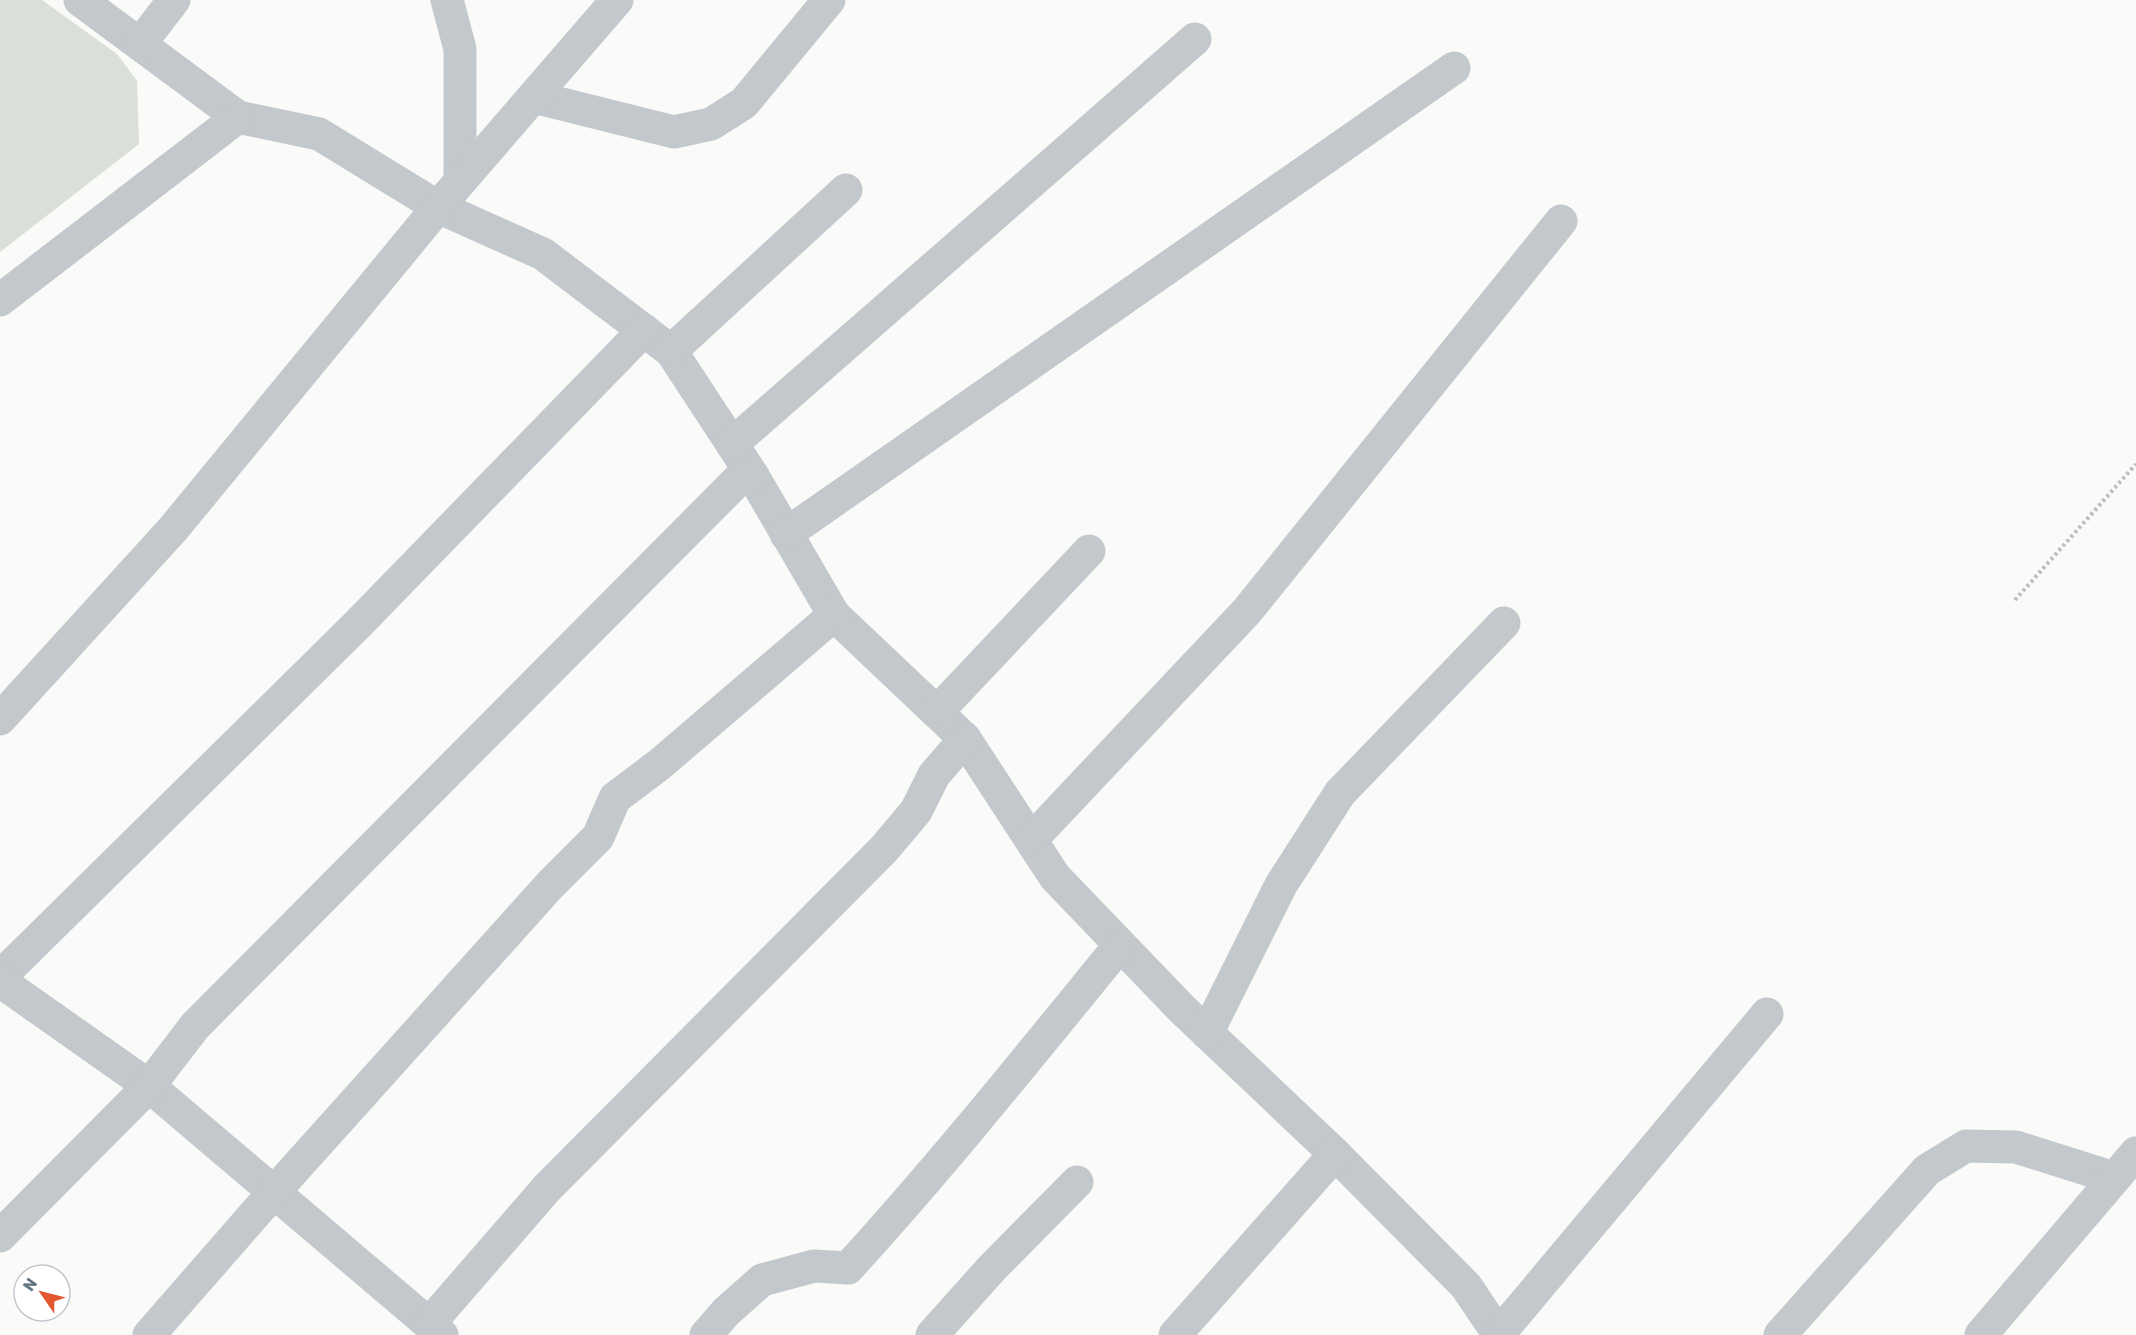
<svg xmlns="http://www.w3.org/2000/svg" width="2136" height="1335" viewBox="0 0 2136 1335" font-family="Rubik,sans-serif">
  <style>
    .green { fill: #dadfd7 }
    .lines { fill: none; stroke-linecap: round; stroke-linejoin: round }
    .path { stroke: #bbbfc2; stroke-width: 4; stroke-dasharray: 3 3; stroke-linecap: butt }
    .minor { stroke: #c3c8cc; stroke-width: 33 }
  </style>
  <rect width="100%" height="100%" fill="#fafaf8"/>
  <polygon class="green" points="0,0 42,0 117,54 137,81 139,144 0,252"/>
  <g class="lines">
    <polyline class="path" points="2015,600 2136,464"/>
    <g class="minor">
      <polyline points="80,0 238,117 319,134 438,207 543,254 671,351 753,476 834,615 965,739 1055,877 1182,1009 1335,1154 1466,1286 1499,1335"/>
      <polyline points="447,0 460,49 460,181"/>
      <polyline points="140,44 174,0"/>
      <polyline points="534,97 674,132 711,124 744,103 829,0"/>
      <polyline points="0,300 238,117"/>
      <polyline points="671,351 846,190"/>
      <polyline points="732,444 1195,39"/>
      <polyline points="786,534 1454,68"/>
      <polyline points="937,712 1089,551"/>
      <polyline points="0,719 173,529 438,207 617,0"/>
      <polyline points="1031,840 1247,611 1561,221"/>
      <polyline points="0,977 358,624 644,330"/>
      <polyline points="0,981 149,1086 442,1335"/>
      <polyline points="1207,1033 1281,885 1340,793 1504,623"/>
      <polyline points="0,1236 149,1086 195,1026 739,479 753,476"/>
      <polyline points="429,1324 547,1188 884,849 916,811 934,775 965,739"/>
      <polyline points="149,1335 274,1192 550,885 598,837 615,798 660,764 834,615"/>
      <path d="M706,1335L726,1312L762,1280L814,1266L848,1268C943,1164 1031,1054 1120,945"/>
      <polyline points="932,1335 992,1268 1077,1182"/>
      <polyline points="1175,1335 1335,1154"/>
      <polyline points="1498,1335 1767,1014"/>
      <polyline points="1780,1335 1927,1170 1966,1146 2016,1147 2114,1178"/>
      <polyline points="1981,1335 2136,1153"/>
    </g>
  </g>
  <g transform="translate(42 1293) rotate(305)"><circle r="28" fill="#ffffff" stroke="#c1c8cd" stroke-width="1.5"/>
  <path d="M0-4.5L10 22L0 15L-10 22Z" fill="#e4572e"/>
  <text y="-9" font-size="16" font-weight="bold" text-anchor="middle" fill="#657683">N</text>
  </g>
</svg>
